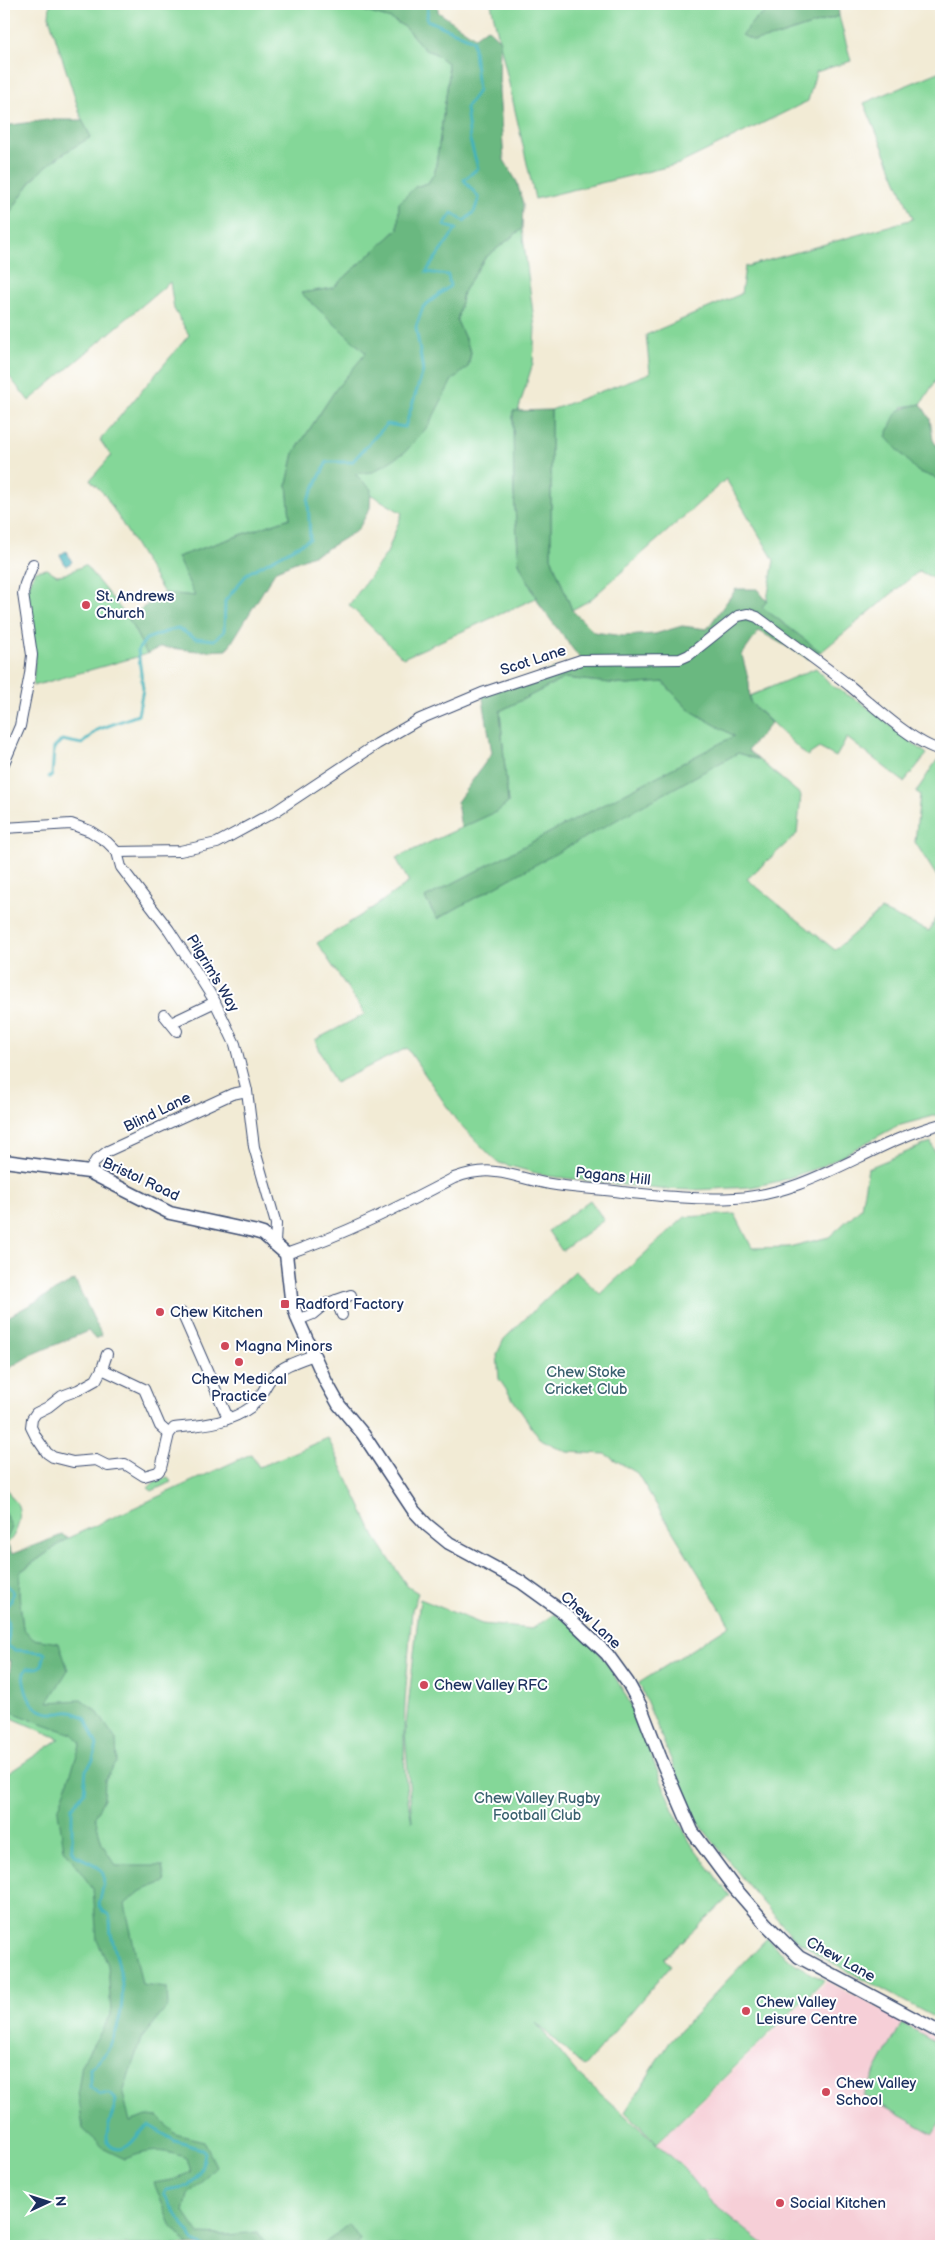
<svg xmlns="http://www.w3.org/2000/svg" width="945" height="2250" viewBox="0 0 945 2250" font-family="'Balsamiq Sans',sans-serif">
  <style>
    .built { fill: #f6cfd7 }
    .green { fill: #84d798; stroke: #50837b }
    .forest { fill: #6bb880; stroke: #43746f }
    .water { fill: #44b4bc; stroke: #30728d }
    .lines { fill: none; stroke-linecap: round; stroke-linejoin: round }
    .stream { stroke: #44b4bc; stroke-width: 3 }
    .minor-casing { stroke: #3b4b70; stroke-width: 12 }
    .major-casing { stroke: #3b4b70; stroke-width: 15 }
    .minor { stroke: #fff; stroke-width: 10 }
    .major { stroke: #fff; stroke-width: 12 }
    .poi-dot { fill: #d1495b; stroke: #fff; stroke-width: 2 }
    .labels { text-anchor: middle; stroke-width: 4; stroke-linejoin: round; paint-order: stroke }
    .poi-label { font-size: 15px; fill: #1b2f5e; stroke: #fff; text-anchor: start }
    .street-label { font-size: 15px; fill: #1b2f5e; stroke: #fff }
    .park-label { font-size: 15px; fill: #3a616f; stroke: #fff }
  </style>
  <rect width="100%" height="100%" fill="#fff"/>
  <filter id="ink" filterUnits="userSpaceOnUse"><feTurbulence type="fractalNoise" baseFrequency=".02" numOctaves="2"/><feDisplacementMap in="SourceGraphic" scale="10" xChannelSelector="R" yChannelSelector="G"/><feConvolveMatrix kernelMatrix="1 2 1 2 8 2 1 2 1" color-interpolation-filters="sRGB"/></filter>
  <filter id="wash" filterUnits="userSpaceOnUse"><feTurbulence type="fractalNoise" baseFrequency=".0096" numOctaves="4" result="noise"/><feDisplacementMap in="SourceGraphic" scale="20" xChannelSelector="R" yChannelSelector="G"/><feGaussianBlur stdDeviation="1.12" result="paint"/><feColorMatrix in="noise" values="0 0 0 0 0 0 0 0 0 0 0 0 0 0 0 0 0 1.4 0 .05"/><feComposite in="paint" operator="in"/></filter>
  <g filter="url(#wash)">
    <rect width="100%" height="100%" fill="#f2ebd5"/>
    <polygon class="built" points="826,1981 941,2040 941,2246 766,2246 715,2207 683,2167 657,2144"/>
    <g class="green">
      <polygon points="50,4 349,4 364,11 391,19 405,27 425,50 434,53 447,63 449,74 435,172 428,183 415,187 399,203 398,229 333,288 301,293 367,353 336,389 294,453 287,484 290,518 177,557 196,596 164,593 105,495 90,480 111,456 100,440 189,335 174,309 170,282 29,401 4,370 4,222 21,195 40,171 71,148 91,137 82,120 49,17"/>
      <polygon points="491,4 760,4 774,37 839,16 851,61 816,72 808,101 679,164 535,199"/>
      <polygon points="941,71 941,372 921,404 902,407 917,471 941,480 941,582 919,571 821,652 762,607 767,600 774,560 726,479 590,600 572,610 551,557 551,410 650,373 646,335 741,294 745,267 913,219 864,103"/>
      <polygon points="522,229 535,328 533,363 518,411 513,411 514,494 519,563 536,598 403,658 349,605 387,553 402,513 370,494 370,489 355,474 442,398 452,379 468,367 471,352 457,321 463,292 485,258"/>
      <polygon points="85,565 128,618 147,654 33,686 35,655 26,598 28,588 35,571 47,569 57,575 65,574"/>
      <polygon points="816,668 832,686 862,703 927,754 904,782 847,738 836,757 819,748 807,756 750,702 750,696"/>
      <polygon points="565,678 628,685 663,682 688,709 735,736 425,898 437,919 738,752 759,760 801,795 797,834 747,879 835,950 881,910 929,931 941,910 941,1114 897,1126 823,1166 780,1181 751,1187 694,1190 658,1189 547,1176 499,1163 490,1155 456,1120 407,1048 335,1083 315,1040 365,1014 317,943 371,909 409,882 396,858 497,811 508,803 500,711"/>
      <polygon points="941,759 941,883 915,842 920,794 916,792 937,760"/>
      <polygon points="931,1142 941,1167 941,2021 820,1956 792,1936 747,1884 696,1820 639,1683 730,1625 637,1473 605,1454 567,1452 539,1438 499,1379 497,1354 504,1339 575,1271 600,1294 685,1217 735,1214 752,1248 789,1247 829,1237 861,1208 868,1168"/>
      <polygon points="590,1200 604,1220 562,1251 548,1231"/>
      <path d="M328,1438L375,1537L407,1586L418,1593L412,1610C407,1681 397,1751 412,1822L405,1734L420,1599L482,1624L532,1629L554,1614L586,1633L610,1668L630,1703L673,1810L690,1842L730,1896L664,1959L671,1965L584,2067L536,2023L577,2073L683,2167L712,2203L766,2246L4,2245V1776L60,1739L12,1718L8,1688L24,1637L19,1595L20,1572L68,1538L251,1454L259,1467Z"/>
      <polygon points="168,1477 171,1482 152,1491 148,1488 154,1482"/>
      <path d="M4,1481C6,1486 8,1492 11,1496C13,1500 17,1501 18,1506C23,1519 15,1539 4,1546Z"/>
      <path d="M767,1938C784,1957 801,1969 824,1980L657,2143L625,2112L670,2041Z"/>
      <polygon points="902,2023 941,2045 941,2121 933,2134 863,2095"/>
    </g>
    <g class="forest">
      <polygon points="349,4 438,4 438,12 475,37 487,28 500,40 499,91 504,160 517,182 523,204 522,229 485,258 463,292 457,321 471,352 468,367 452,380 429,425 405,452 373,472 355,474 371,489 370,508 358,530 323,551 276,570 227,650 198,651 161,647 147,654 128,618 164,593 195,596 177,557 290,518 287,484 294,453 336,389 366,353 301,293 333,288 398,229 399,203 415,187 428,183 435,172 449,75 447,63 434,53 425,50 405,27 391,19 364,11"/>
      <polygon points="760,4 838,4 839,16 774,37 754,41 742,35 755,19 764,14"/>
      <path d="M47,120H82L91,137C74,147 54,158 40,172C25,186 16,206 4,222V126Z"/>
      <path d="M921,404L930,419L933,440L941,452V480L917,471L886,437C896,413 893,409 921,404Z"/>
      <polygon points="551,410 551,557 572,610 594,632 623,636 655,634 682,626 707,629 736,589 757,589 767,601 762,607 821,652 809,659 759,631 742,655 749,682 750,702 771,723 748,750 759,760 738,753 437,919 425,898 734,736 688,709 663,682 628,685 565,678 500,711 508,803 498,811 461,828 457,802 492,753 482,693 581,660 541,607 519,563 514,494 513,411"/>
      <polygon points="75,1280 102,1336 95,1339 88,1331 31,1355 4,1371 4,1319"/>
      <path d="M4,1512L12,1527L6,1542L12,1554L62,1535L68,1538L20,1572L19,1595L23,1628L33,1639L59,1643L68,1670L48,1702L81,1700L96,1710L116,1740L117,1762L105,1780L104,1798L95,1817L102,1844L116,1866H162L165,1882L141,1891L125,1904L142,1985L167,1988L168,2006L141,2039L123,2093L130,2122L146,2116L159,2117L175,2134L204,2141L216,2166L188,2195L184,2212L199,2234L227,2235L258,2232L267,2246H189L172,2227L154,2183L172,2180L191,2172L187,2158C161,2149 151,2149 125,2159L106,2150L83,2129L78,2091L82,2063L111,2015L108,1965L97,1940L93,1889L64,1849L58,1811L81,1743L72,1734L11,1712L8,1688L11,1661L4,1659Z"/>
      <polygon points="349,2224 360,2240 353,2246 320,2246"/>
    </g>
    <polygon class="water" points="66,551 72,562 66,566 60,555"/>
    <g class="lines">
      <g class="stream">
        <polyline points="49,777 52,776 54,748 62,740 82,744 97,730 138,715 143,689 138,650 146,639 177,628 195,638 214,640 224,632 225,601 248,573 310,539 308,500 327,462 352,462 387,424 405,427 423,371 416,327 423,307 450,286 448,275 426,272 456,229 444,225 452,213 464,221 474,212 479,198 464,180 478,168 470,140 466,108 478,91 473,40 427,20 428,4"/>
        <path d="M4,1582L13,1591L11,1601L4,1609L9,1628L8,1646L14,1650L42,1652L45,1654L42,1665L37,1668H27C22,1674 23,1679 25,1687C29,1705 39,1715 59,1713C63,1713 66,1711 70,1712C76,1712 81,1716 85,1718L97,1745L93,1760L86,1770L84,1792L72,1808V1849L75,1855C106,1870 108,1868 99,1904L103,1911L109,1915C111,1921 110,1928 111,1934C120,1971 128,1989 117,2028C111,2046 106,2057 90,2068V2087L100,2094H111L116,2100C116,2111 94,2147 119,2149C122,2149 128,2146 130,2144C137,2138 140,2129 150,2126L175,2141L201,2149L205,2153C204,2166 198,2176 189,2186L166,2190L164,2194L194,2242L203,2246"/>
        <polyline points="219,2246 225,2246"/>
      </g>
    </g>
  </g>
  <g filter="url(#ink)">
    <g class="lines">
      <defs>
        <g id="minor">
          <polyline points="4,763 20,726 30,674 32,655 23,594 25,584 33,564"/>
          <polyline points="4,828 71,824 90,831 107,842 117,852 121,867 169,930 192,965 214,1000 235,1044 247,1091 254,1147 276,1224 275,1243"/>
          <path d="M117,852L180,851L217,843L276,811L377,744L420,719L482,693L581,660L680,659L689,655L738,616L748,614L757,617C788,640 819,662 850,686C873,705 914,744 941,750"/>
          <polyline points="164,1015 177,1031"/>
          <polyline points="171,1023 215,1002"/>
          <polyline points="89,1172 96,1160 108,1151 232,1094 247,1091"/>
          <path d="M286,1254C345,1234 399,1207 454,1178C495,1163 510,1177 550,1184C573,1188 598,1189 622,1192C659,1196 697,1200 735,1198C811,1194 870,1143 941,1124"/>
          <polyline points="336,1300 342,1315"/>
          <polyline points="182,1313 228,1418"/>
          <polyline points="298,1320 313,1314 325,1304 351,1295"/>
          <polyline points="107,1354 102,1369 144,1389 160,1426 169,1434"/>
          <path d="M102,1369L96,1380L78,1390L62,1396L48,1407L36,1413L32,1419L31,1427L36,1437L47,1453L53,1457L73,1462L96,1460L108,1466L125,1464L144,1476L158,1472L161,1468L169,1434L174,1428C201,1425 228,1424 251,1407C262,1398 264,1386 273,1376C283,1365 301,1360 314,1355"/>
        </g>
        <polyline id="major" points="4,1161 89,1172 170,1213 253,1231 263,1234 286,1254 291,1298 298,1320 326,1382 339,1405 363,1434 414,1511 427,1525 449,1543 521,1582 564,1613 607,1654 628,1683 640,1705 660,1757 692,1831 732,1885 765,1923 799,1957 941,2033"/>
      </defs>
      <use href="#minor" class="minor-casing"/>
      <use href="#major" class="major-casing"/>
      <use href="#minor" class="minor"/>
      <use href="#major" class="major"/>
    </g>
  </g>
  <g class="poi-dot">
    <circle cx="86" cy="605" r="5"/>
    <rect x="280" y="1299" width="10" height="10" rx="2.5"/>
    <circle cx="160" cy="1312" r="5"/>
    <circle cx="225" cy="1346" r="5"/>
    <circle cx="239" cy="1362" r="5"/>
    <circle cx="424" cy="1685" r="5"/>
    <circle cx="746" cy="2011" r="5"/>
    <circle cx="826" cy="2092" r="5"/>
    <circle cx="780" cy="2203" r="5"/>
  </g>
  <g class="labels">
    <g class="poi-label">
      <text x="96" y="601">St. Andrews<tspan x="96" dy="17">Church</tspan></text>
      <text x="295" y="1309">Radford Factory</text>
      <text x="170" y="1317">Chew Kitchen</text>
      <text x="235" y="1351">Magna Minors</text>
      <text x="239" y="1384" text-anchor="middle">Chew Medical<tspan x="239" dy="17">Practice</tspan></text>
      <text x="434" y="1690">Chew Valley RFC</text>
      <text x="756" y="2007">Chew Valley<tspan x="756" dy="17">Leisure Centre</tspan></text>
      <text x="836" y="2088">Chew Valley<tspan x="836" dy="17">School</tspan></text>
      <text x="790" y="2208">Social Kitchen</text>
    </g>
    <g class="street-label">
      <text transform="translate(533 660) rotate(-18)" y="5">Scot Lane</text>
      <text transform="translate(213 973) rotate(59)" y="5">Pilgrim's Way</text>
      <text transform="translate(157 1112) rotate(-26)" y="5">Blind Lane</text>
      <text transform="translate(613 1176) rotate(6)" y="5">Pagans Hill</text>
      <text transform="translate(141 1179) rotate(25)" y="5">Bristol Road</text>
      <text transform="translate(591 1620) rotate(43)" y="5">Chew Lane</text>
      <text transform="translate(841 1959) rotate(29)" y="5">Chew Lane</text>
    </g>
    <g class="park-label">
      <text x="586" y="1377">Chew Stoke<tspan x="586" dy="17">Cricket Club</tspan></text>
      <text x="537" y="1803">Chew Valley Rugby<tspan x="537" dy="17">Football Club</tspan></text>
    </g>
  </g>
  <rect width="945" height="2250" fill="none" stroke="#fff" stroke-width="20"/>
  <g transform="translate(48 2202) rotate(86)" stroke="#ffffff" stroke-width="4" paint-order="stroke">
  <path d="M0-4L9 19L0 12L-9 19Z" fill="#1b2f5e"/>
  <text y="-8" font-size="14" font-weight="bold" text-anchor="middle" fill="#1b2f5e">N</text>
  </g>
</svg>
